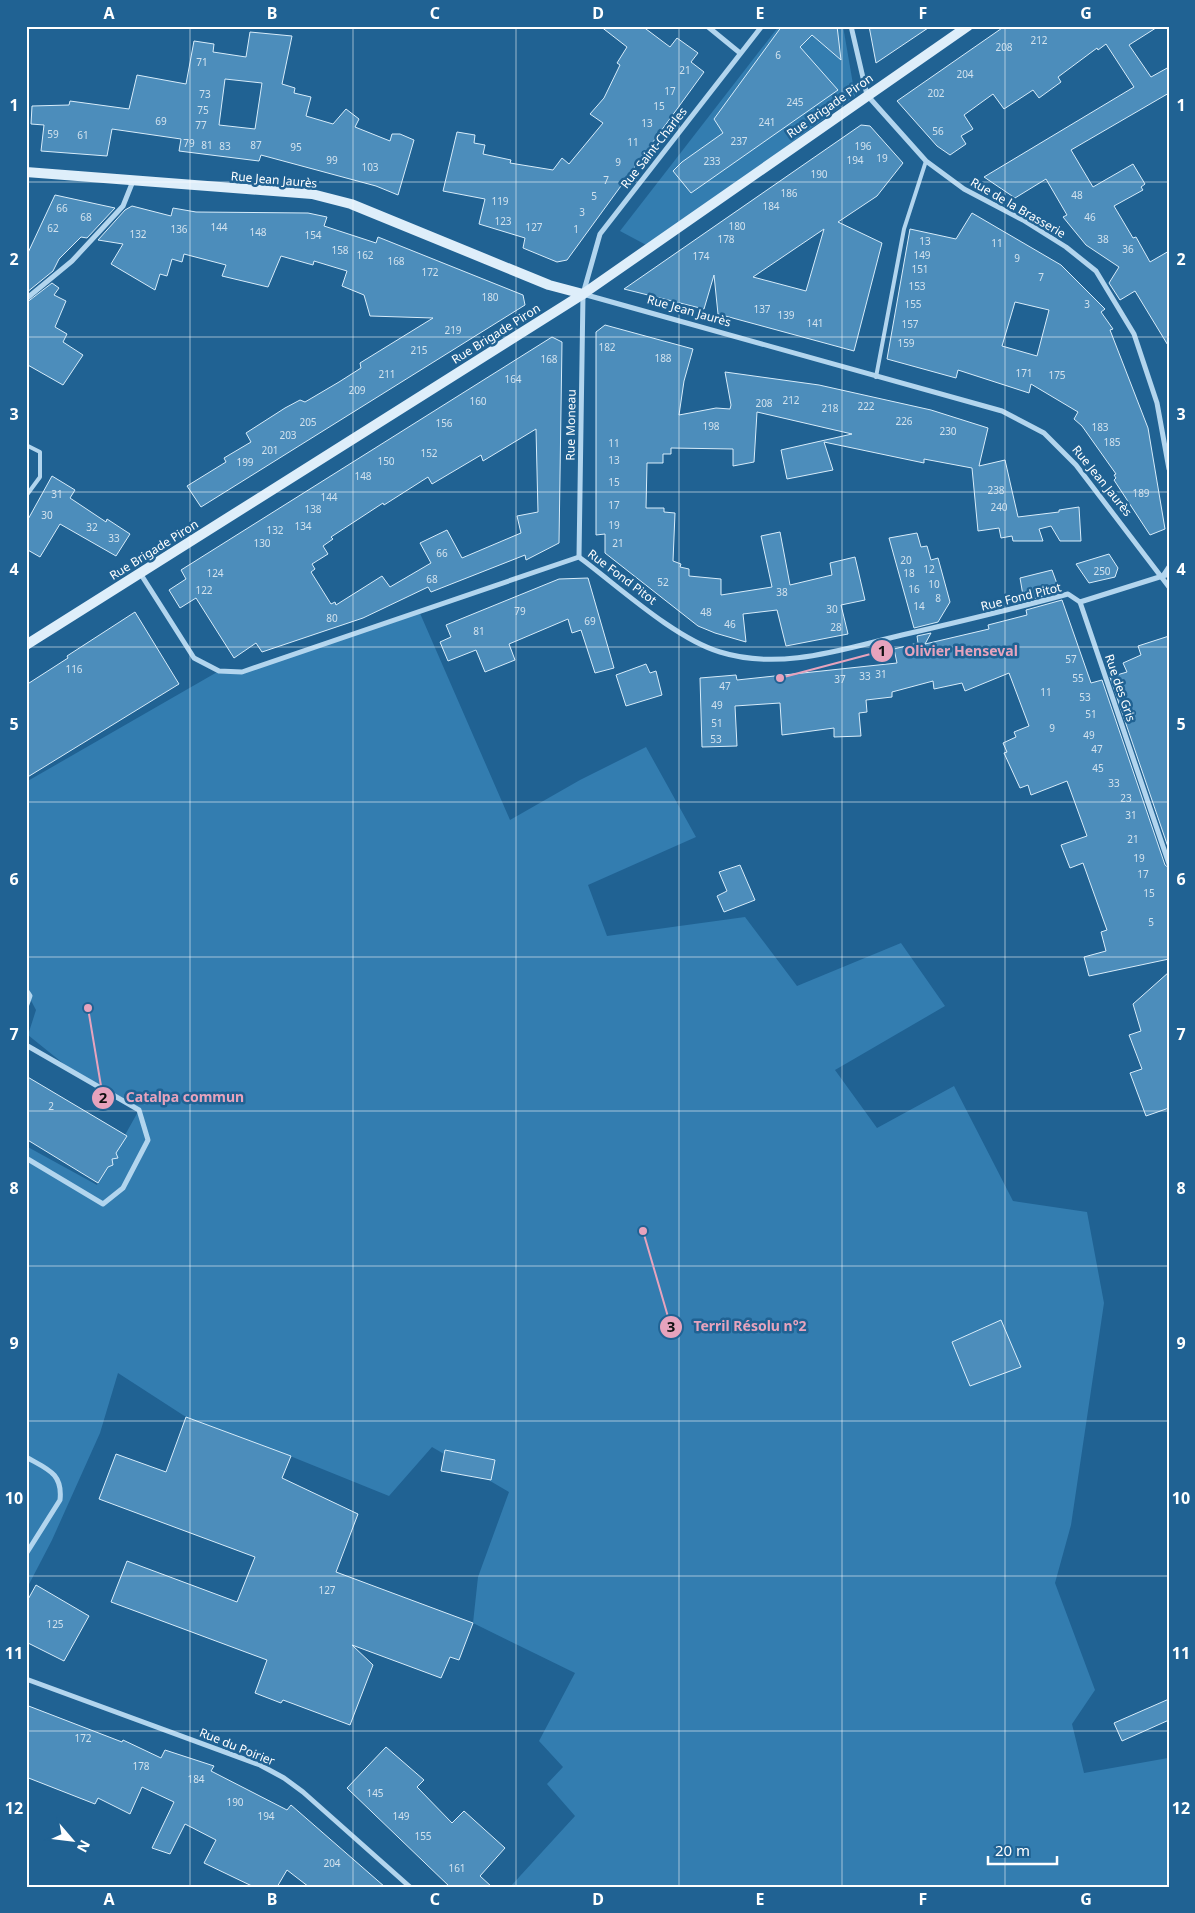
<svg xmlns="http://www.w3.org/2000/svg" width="1195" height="1913" viewBox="0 0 1195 1913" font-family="'Noto Sans',sans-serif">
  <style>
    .green { fill: #337db0 }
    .building { fill: #4c8dbb; stroke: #d7ecfa; fill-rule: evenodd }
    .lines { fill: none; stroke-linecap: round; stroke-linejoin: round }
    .lane { stroke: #b2d5ee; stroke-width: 4 }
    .street { stroke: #b2d5ee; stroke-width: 5 }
    .secondary { stroke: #deeefa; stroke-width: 10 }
    .grid { fill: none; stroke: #fff; stroke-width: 1; stroke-opacity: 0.55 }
    .labels { text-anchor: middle; stroke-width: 5; stroke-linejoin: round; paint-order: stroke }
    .number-label { font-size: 10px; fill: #d2e2ee }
    .street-label { font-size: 12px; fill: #fff; stroke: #206293 }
    .leader { fill: none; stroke: #e7a3bd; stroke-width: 2 }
    .callout-dot { fill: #e7a3bd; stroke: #206293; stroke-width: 2 }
    .mark-label { font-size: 15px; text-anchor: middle; font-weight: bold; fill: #111 }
    .callout-label { font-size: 14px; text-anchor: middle; font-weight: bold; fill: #e7a3bd; stroke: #206293; stroke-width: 5; stroke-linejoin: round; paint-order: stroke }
    .neatline { fill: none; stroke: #fff; stroke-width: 2 }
    .grid-label { font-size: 16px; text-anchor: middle; font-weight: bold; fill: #fff }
  </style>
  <rect width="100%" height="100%" fill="#206293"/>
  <g class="green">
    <polygon points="779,26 843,26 855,96 650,247 620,231"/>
    <polygon points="419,611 510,820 580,780 646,747 696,837 588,885 607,936 745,917 797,986 901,943 945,1006 835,1070 877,1128 954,1086 1013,1201 1087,1212 1104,1303 1071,1525 1055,1583 1095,1690 1072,1724 1084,1773 1168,1758 1169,1887 510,1887 575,1816 547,1784 563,1767 539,1741 575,1673 473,1623 478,1577 509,1492 432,1447 389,1496 290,1456 186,1417 118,1373 100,1433 52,1540 26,1590 26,1146 97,1185 139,1110 75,1073 28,1035 36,1010 26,991 26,782 219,671 242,672"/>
  </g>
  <g class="building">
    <polygon points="600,26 642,26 670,47 677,38 698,53 691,62 704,72 567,260 557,262 523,248 525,238 479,224 485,199 443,191 457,132 475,135 474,143 485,145 483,154 511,160 510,163 553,170 562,158 569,164 603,123 590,114 604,98 620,65 617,63 627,47"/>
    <polygon points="782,26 837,26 841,60 812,35 800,47 838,90 691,193 673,171 682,162 723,133 714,119"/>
    <polygon points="869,26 931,26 876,63"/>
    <polygon points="1005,26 1159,26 1129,45 1151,77 1169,67 1169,93 1071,150 1093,187 1133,164 1145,184 1141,187 1143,190 1114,206 1133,238 1136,237 1150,262 1169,251 1169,347 1135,291 1120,300 1109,283 1119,267 1086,245 1063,217 1067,215 1046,179 1015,198 984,177 1134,87 1106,44 1098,50 1097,48 1058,77 1061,82 1039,98 1033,90 1004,109 993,94 964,115 973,129 961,136 966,144 950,155 937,146 897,101"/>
    <path d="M250,32L292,36L282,84L295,88L294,93L311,97L306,116L333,124L346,109L359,119L355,127L390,141L392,134H400L414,140L398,195L376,186L261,155L259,161L179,151L181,139L112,129L107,156L41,151L44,125L31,124L32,106L69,105L70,101L129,109L137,75L186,84L194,41L214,44L213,52L246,57ZM225,79L262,83L255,129L219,125Z"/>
    <path d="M861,125L870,126L903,163L877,196L838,222L882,243L854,351L718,314L714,275L704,309L624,289ZM824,229L806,291L753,277Z"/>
    <polygon points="55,195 115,208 87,238 81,237 59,259 53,271 26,293 26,257"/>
    <polygon points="132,206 171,216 173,208 196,212 308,213 327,217 324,226 376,243 378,237 523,295 525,305 201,507 187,486 226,462 224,458 251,442 246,433 285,408 300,400 305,402 339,382 361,368 360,363 433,318 370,316 364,295 342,286 347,271 314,261 313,265 281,256 268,287 222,276 226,265 184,254 182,262 172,259 167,276 160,274 155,290 111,264 123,244 98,240 125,210"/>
    <path d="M972,213L1061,265L1105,309L1101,312L1113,329L1110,330L1148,428L1165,529L1150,535L1114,480L1116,478L1114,475L1116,474L1082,426L1074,419L1078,412L1031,384L1029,393L958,370L956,378L887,359L910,229L956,239ZM1015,302L1049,310L1037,356L1002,346Z"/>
    <polygon points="52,283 59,288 54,295 66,301 55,327 67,334 63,342 83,355 63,385 26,364 26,303"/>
    <polygon points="605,325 693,349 684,381 679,415 716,408 730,409 731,405 725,372 819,385 931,410 988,428 979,466 1005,460 1018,517 1059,512 1059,510 1079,507 1081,541 1060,541 1051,526 1039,529 1043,541 1013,541 1012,536 1001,538 999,528 978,531 972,468 924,459 924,463 824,442 833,470 787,479 781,450 852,434 757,412 754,462 733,466 733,449 671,448 671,454 663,454 663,463 647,463 646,508 664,508 664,512 675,513 673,561 681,564 680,567 689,569 689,576 721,579 721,595 772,587 761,536 780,532 790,585 832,575 830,563 855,557 865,600 841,605 848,634 786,646 777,610 743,614 746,642 715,633 698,626 605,553 605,534 596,535 596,332"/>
    <path d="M552,337L562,342L559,543L526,560L525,555L431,592L428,587L363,618L262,652L256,643L234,658L196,598L180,608L169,590L186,579L181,570ZM536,429L538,512L517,516L521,533L462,558L447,530L420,543L431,563L390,587L382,576L336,605L335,602L331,604L311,572L315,569L312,564L328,554L323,546L333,539L331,537L383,503L384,505L428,477L432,484L481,455L483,461Z"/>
    <polygon points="52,476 75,490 70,498 106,522 107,519 130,534 116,556 60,524 40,557 26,549 26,523"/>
    <polygon points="917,533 921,547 927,546 931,560 938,558 950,602 938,622 914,628 889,538"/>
    <polygon points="1109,554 1118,568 1115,577 1089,583 1076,564"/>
    <polygon points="1052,570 1060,592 1024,601 1020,578"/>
    <polygon points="588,578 614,668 595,673 581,630 572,633 568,619 509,644 515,660 485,672 476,650 448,661 440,642 451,637 446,625 559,579"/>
    <polygon points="1062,600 1091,683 1102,680 1165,865 1169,868 1169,959 1089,976 1084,957 1106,951 1101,932 1107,930 1083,863 1070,868 1061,845 1087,836 1067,781 1031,795 1028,785 1020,788 1004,753 1007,752 1003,743 1016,737 1014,732 1029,726 1009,673 965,691 962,683 934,689 933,681 892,692 892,697 866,700 867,712 859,713 861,736 834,737 834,728 782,735 780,703 735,706 737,746 702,747 700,678 736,675 737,680 897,663 894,649 918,643 917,636 931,633 925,644 989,629 988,625 1027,615 1026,610"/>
    <polygon points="135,612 179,684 26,778 26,685 68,658 67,656"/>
    <polygon points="1169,636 1169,850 1110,677 1127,672 1123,663 1141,655 1138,646"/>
    <polygon points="646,664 650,673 656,671 662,695 626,706 616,675"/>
    <polygon points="740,865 755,900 724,912 717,896 727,891 719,872"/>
    <polygon points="1169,972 1169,1108 1146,1116 1130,1073 1142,1069 1129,1035 1141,1031 1133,1004"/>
    <polygon points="26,1076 127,1136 116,1153 118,1158 112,1159 113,1165 108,1167 98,1183 26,1139"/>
    <polygon points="1001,1320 1021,1367 970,1386 952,1342"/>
    <polygon points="186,1417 291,1456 282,1478 358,1514 336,1572 473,1623 459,1660 450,1657 441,1678 352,1645 373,1665 350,1725 283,1700 281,1703 255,1693 267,1660 111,1602 127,1561 237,1602 255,1557 99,1499 116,1454 166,1472"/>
    <polygon points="445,1450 495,1460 491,1480 441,1471"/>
    <polygon points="36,1585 89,1616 64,1661 26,1642 26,1603"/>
    <polygon points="1169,1699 1169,1720 1122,1741 1114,1723"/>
    <polygon points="26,1705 122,1742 123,1740 161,1758 165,1750 214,1766 211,1771 287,1810 291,1805 385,1887 309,1887 287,1870 277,1887 254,1887 204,1863 216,1840 185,1824 170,1854 152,1848 174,1802 142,1787 130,1814 98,1798 95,1804 26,1777"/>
    <polygon points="386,1747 424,1780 417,1787 452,1823 464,1811 505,1848 480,1876 492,1887 450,1887 347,1788"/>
  </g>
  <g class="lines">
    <g class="lane">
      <polyline points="876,377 904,229 926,161"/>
      <polyline points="26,445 40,452 40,477 26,496"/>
    </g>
    <g class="street">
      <polyline points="707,26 740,53"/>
      <polyline points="851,26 867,95 926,161 964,189 1023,220 1066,247 1096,271 1134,334 1157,403 1169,469"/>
      <polyline points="583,294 1002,411 1044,433 1076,465 1169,587"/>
      <polyline points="26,299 72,261 123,206 133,181"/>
      <polyline points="579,557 583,294 600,234 762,26"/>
      <path d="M140,573L194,658L219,671L242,672L579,557C618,586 674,638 720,652C781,671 843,649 902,635C958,622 1013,609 1068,594L1080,602"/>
      <polyline points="1163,576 1169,567"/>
      <polyline points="1080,602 1169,864"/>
      <polyline points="1080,602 1169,574"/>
      <polyline points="26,990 30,996 26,1007"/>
      <polyline points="26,1045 139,1110 148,1140 123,1188 103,1204 26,1158"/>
      <path d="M26,1457C47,1469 63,1473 60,1500L26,1554"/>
      <polyline points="26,1679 260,1765 284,1778 303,1792 410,1887"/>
    </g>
    <g class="secondary">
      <polyline points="26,172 312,194 351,204 549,285 583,294"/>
      <polyline points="26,645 583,294 968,26"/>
    </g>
  </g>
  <path class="grid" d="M190,26V1887M353,26V1887M516,26V1887M679,26V1887M842,26V1887M1005,26V1887M26,182H1169M26,337H1169M26,492H1169M26,647H1169M26,802H1169M26,957H1169M26,1111H1169M26,1266H1169M26,1421H1169M26,1576H1169M26,1731H1169"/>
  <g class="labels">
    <g class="number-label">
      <text x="1039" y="44">212</text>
      <text x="1004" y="51">208</text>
      <text x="778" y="59">6</text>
      <text x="202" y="66">71</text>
      <text x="685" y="74">21</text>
      <text x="965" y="78">204</text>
      <text x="670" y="95">17</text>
      <text x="936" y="97">202</text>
      <text x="205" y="98">73</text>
      <text x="795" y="106">245</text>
      <text x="659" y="110">15</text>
      <text x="203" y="114">75</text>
      <text x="161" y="125">69</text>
      <text x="767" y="126">241</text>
      <text x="647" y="127">13</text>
      <text x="201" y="129">77</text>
      <text x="938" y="135">56</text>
      <text x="53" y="138">59</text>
      <text x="83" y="139">61</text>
      <text x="739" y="145">237</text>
      <text x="633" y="146">11</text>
      <text x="189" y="147">79</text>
      <text x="207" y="149">81</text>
      <text x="256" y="149">87</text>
      <text x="225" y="150">83</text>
      <text x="863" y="150">196</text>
      <text x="296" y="151">95</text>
      <text x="882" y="162">19</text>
      <text x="332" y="164">99</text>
      <text x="855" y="164">194</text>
      <text x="712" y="165">233</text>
      <text x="618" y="166">9</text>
      <text x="370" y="171">103</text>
      <text x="819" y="178">190</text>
      <text x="606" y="184">7</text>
      <text x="789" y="197">186</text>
      <text x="1077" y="199">48</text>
      <text x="594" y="200">5</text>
      <text x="500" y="205">119</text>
      <text x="771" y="210">184</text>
      <text x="62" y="212">66</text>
      <text x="582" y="216">3</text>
      <text x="86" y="221">68</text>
      <text x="1090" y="221">46</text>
      <text x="503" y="225">123</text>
      <text x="737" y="230">180</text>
      <text x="219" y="231">144</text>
      <text x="534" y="231">127</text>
      <text x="53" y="232">62</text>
      <text x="179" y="233">136</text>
      <text x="576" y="233">1</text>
      <text x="258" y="236">148</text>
      <text x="138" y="238">132</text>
      <text x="313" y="239">154</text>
      <text x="726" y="243">178</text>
      <text x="1103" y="243">38</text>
      <text x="925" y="245">13</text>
      <text x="997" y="247">11</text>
      <text x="1128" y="253">36</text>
      <text x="340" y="254">158</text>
      <text x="365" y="259">162</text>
      <text x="922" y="259">149</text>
      <text x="701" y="260">174</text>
      <text x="1017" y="262">9</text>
      <text x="396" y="265">168</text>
      <text x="920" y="273">151</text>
      <text x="430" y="276">172</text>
      <text x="1041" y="281">7</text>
      <text x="917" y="290">153</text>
      <text x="490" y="301">180</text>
      <text x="913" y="308">155</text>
      <text x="1087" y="308">3</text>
      <text x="762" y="313">137</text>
      <text x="786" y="319">139</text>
      <text x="815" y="327">141</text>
      <text x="910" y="328">157</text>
      <text x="453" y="334">219</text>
      <text x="906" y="347">159</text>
      <text x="607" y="351">182</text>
      <text x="419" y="354">215</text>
      <text x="663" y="362">188</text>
      <text x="549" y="363">168</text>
      <text x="1024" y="377">171</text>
      <text x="387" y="378">211</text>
      <text x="1057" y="379">175</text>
      <text x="513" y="383">164</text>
      <text x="357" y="394">209</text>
      <text x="791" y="404">212</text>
      <text x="478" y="405">160</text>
      <text x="764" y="407">208</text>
      <text x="866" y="410">222</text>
      <text x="830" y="412">218</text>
      <text x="904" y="425">226</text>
      <text x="308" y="426">205</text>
      <text x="444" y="427">156</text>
      <text x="711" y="430">198</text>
      <text x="1100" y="431">183</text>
      <text x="948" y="435">230</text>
      <text x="288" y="439">203</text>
      <text x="1112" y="446">185</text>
      <text x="614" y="447">11</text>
      <text x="270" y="454">201</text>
      <text x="429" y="457">152</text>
      <text x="614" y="464">13</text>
      <text x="386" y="465">150</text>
      <text x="245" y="466">199</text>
      <text x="363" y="480">148</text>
      <text x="614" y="486">15</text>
      <text x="996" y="494">238</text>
      <text x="1141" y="497">189</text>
      <text x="57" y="498">31</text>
      <text x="329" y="501">144</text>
      <text x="614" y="509">17</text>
      <text x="999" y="511">240</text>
      <text x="313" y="513">138</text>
      <text x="47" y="519">30</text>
      <text x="614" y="529">19</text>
      <text x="303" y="530">134</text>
      <text x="92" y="531">32</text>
      <text x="275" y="534">132</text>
      <text x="114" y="542">33</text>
      <text x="262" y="547">130</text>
      <text x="618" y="547">21</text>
      <text x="442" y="557">66</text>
      <text x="906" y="564">20</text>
      <text x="929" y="573">12</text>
      <text x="1102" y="575">250</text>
      <text x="215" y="577">124</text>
      <text x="909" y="577">18</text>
      <text x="432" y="583">68</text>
      <text x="663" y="586">52</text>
      <text x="934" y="588">10</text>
      <text x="914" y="593">16</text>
      <text x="204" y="594">122</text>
      <text x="782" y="596">38</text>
      <text x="938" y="602">8</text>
      <text x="919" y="610">14</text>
      <text x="832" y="613">30</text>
      <text x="520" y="615">79</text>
      <text x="706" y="616">48</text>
      <text x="332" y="622">80</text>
      <text x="590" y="625">69</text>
      <text x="730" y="628">46</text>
      <text x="836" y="631">28</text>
      <text x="479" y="635">81</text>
      <text x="1071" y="663">57</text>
      <text x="74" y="673">116</text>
      <text x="881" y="678">31</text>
      <text x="865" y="680">33</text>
      <text x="1078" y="682">55</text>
      <text x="840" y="683">37</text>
      <text x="725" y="690">47</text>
      <text x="1046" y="696">11</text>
      <text x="1085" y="701">53</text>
      <text x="717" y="709">49</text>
      <text x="1091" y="718">51</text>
      <text x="717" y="727">51</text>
      <text x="1052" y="732">9</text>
      <text x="1089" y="739">49</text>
      <text x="716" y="743">53</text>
      <text x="1097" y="753">47</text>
      <text x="1098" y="772">45</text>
      <text x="1114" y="787">33</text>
      <text x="1126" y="802">23</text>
      <text x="1131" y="819">31</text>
      <text x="1133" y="843">21</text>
      <text x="1139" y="862">19</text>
      <text x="1143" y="878">17</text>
      <text x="1149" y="897">15</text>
      <text x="1151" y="926">5</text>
      <text x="51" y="1110">2</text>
      <text x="327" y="1594">127</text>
      <text x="55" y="1628">125</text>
      <text x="83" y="1742">172</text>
      <text x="141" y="1770">178</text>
      <text x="196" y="1783">184</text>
      <text x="375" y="1797">145</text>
      <text x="235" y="1806">190</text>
      <text x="266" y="1820">194</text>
      <text x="401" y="1820">149</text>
      <text x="423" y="1840">155</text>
      <text x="332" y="1867">204</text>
      <text x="457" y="1872">161</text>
    </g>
    <g class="street-label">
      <text transform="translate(830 106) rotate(-35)" y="4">Rue Brigade Piron</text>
      <text transform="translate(654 148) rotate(-52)" y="4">Rue Saint-Charles</text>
      <text transform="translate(274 180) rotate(5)" y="4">Rue Jean Jaurès</text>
      <text transform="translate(1018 208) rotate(30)" y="4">Rue de la Brasserie</text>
      <text transform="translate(689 311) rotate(16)" y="4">Rue Jean Jaurès</text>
      <text transform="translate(496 334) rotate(-32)" y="4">Rue Brigade Piron</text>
      <text transform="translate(571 425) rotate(-89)" y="4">Rue Moneau</text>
      <text transform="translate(1102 481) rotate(51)" y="4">Rue Jean Jaurès</text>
      <text transform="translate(154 550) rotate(-32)" y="4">Rue Brigade Piron</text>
      <text transform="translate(622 577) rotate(37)" y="4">Rue Fond Pitot</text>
      <text transform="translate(1021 597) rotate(-14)" y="4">Rue Fond Pitot</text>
      <text transform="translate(1120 688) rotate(71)" y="4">Rue des Gris</text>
      <text transform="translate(237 1747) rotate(22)" y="4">Rue du Poirier</text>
    </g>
  </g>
  <path class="leader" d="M780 678L882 651M88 1008L103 1098M643 1231L671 1327"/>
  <g class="callout-dot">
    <circle cx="780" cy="678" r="5"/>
    <circle cx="88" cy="1008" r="5"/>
    <circle cx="643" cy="1231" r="5"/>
    <circle cx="882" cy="651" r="12"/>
    <circle cx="103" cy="1098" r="12"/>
    <circle cx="671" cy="1327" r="12"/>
  </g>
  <g class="mark-label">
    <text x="882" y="656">1</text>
    <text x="103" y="1103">2</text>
    <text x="671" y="1332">3</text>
  </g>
  <g class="callout-label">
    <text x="961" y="656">Olivier Henseval</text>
    <text x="185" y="1102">Catalpa commun</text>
    <text x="750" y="1331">Terril Résolu n°2</text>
  </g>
  <rect width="1195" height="1913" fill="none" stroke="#206293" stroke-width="55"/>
  <g transform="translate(72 1840) rotate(118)" stroke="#206293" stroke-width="4" paint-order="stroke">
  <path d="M0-4L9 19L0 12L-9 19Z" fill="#ffffff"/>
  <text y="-8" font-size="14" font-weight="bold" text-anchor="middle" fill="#ffffff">N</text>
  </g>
  <path d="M988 1856v8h69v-8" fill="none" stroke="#ffffff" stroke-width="2.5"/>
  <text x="995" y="1856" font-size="15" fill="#ffffff" stroke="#206293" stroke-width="4" paint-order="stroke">20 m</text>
  <rect x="28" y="28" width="1140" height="1858" class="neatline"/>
  <g class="grid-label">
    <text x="109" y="19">A</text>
    <text x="272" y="19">B</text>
    <text x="435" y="19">C</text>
    <text x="598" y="19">D</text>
    <text x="760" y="19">E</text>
    <text x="923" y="19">F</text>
    <text x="1086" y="19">G</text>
    <text x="14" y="111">1</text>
    <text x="1181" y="111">1</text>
    <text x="14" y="265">2</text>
    <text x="1181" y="265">2</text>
    <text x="14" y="420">3</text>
    <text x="1181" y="420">3</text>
    <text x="14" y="575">4</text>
    <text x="1181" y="575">4</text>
    <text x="14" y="730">5</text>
    <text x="1181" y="730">5</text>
    <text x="14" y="885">6</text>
    <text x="1181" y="885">6</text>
    <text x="14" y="1040">7</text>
    <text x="1181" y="1040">7</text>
    <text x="14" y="1194">8</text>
    <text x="1181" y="1194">8</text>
    <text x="14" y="1349">9</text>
    <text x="1181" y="1349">9</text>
    <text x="14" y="1504">10</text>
    <text x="1181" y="1504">10</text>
    <text x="14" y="1659">11</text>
    <text x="1181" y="1659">11</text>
    <text x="14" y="1814">12</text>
    <text x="1181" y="1814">12</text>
    <text x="109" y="1905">A</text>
    <text x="272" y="1905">B</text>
    <text x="435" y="1905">C</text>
    <text x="598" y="1905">D</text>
    <text x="760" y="1905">E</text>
    <text x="923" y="1905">F</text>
    <text x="1086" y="1905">G</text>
  </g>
</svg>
